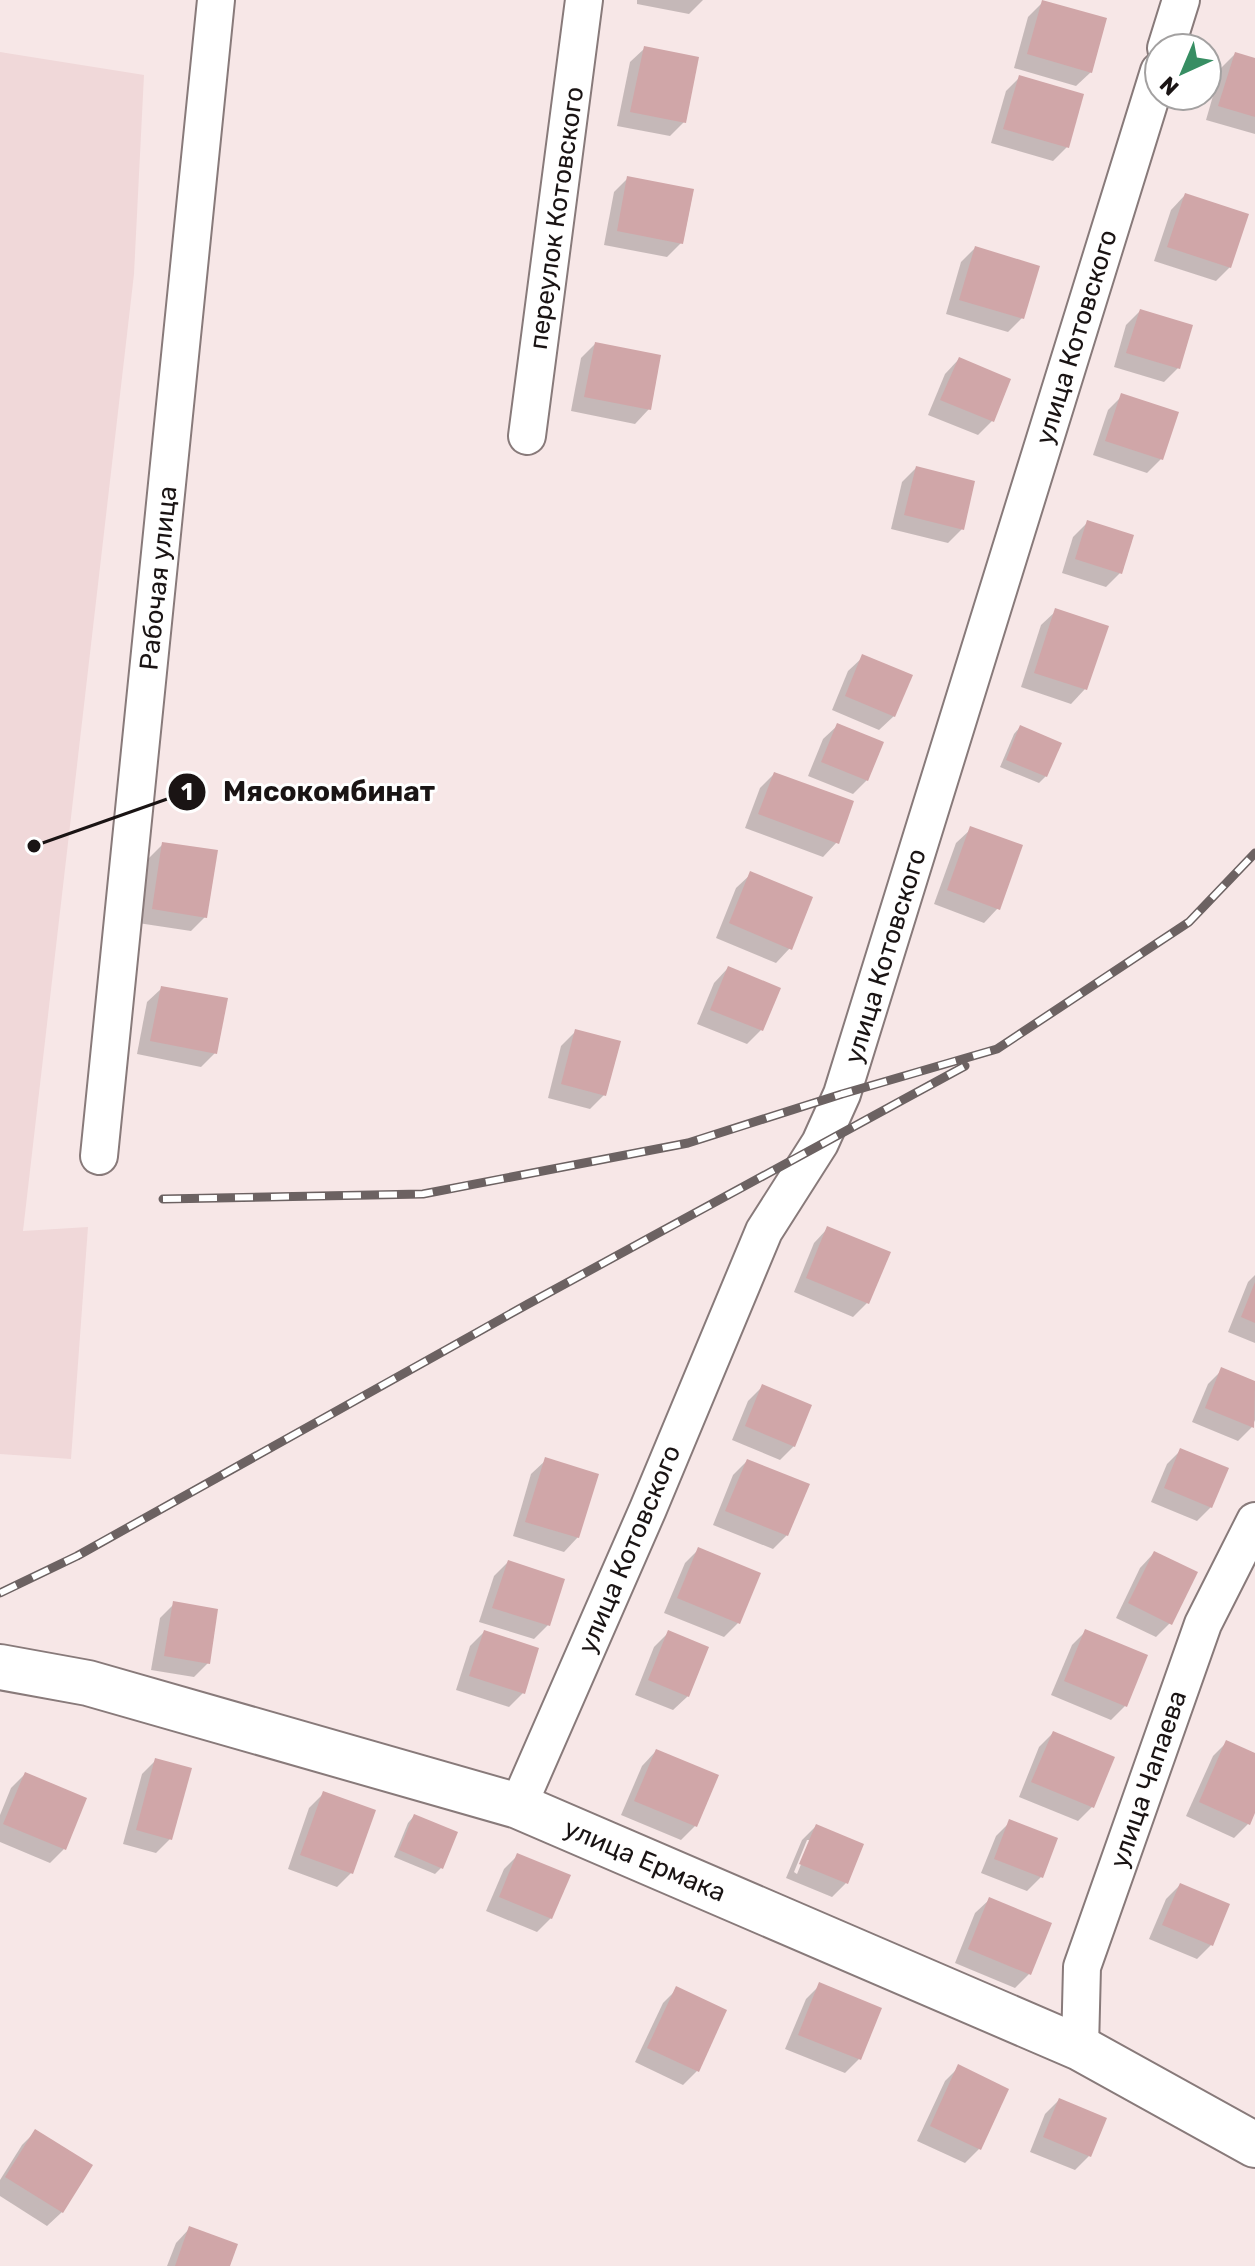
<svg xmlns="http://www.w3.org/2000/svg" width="1255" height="2266" viewBox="0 0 1255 2266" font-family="Rubik,sans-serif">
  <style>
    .built { fill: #f0d8d9 }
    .shadow { fill: #0003; fill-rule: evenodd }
    .building { fill: #d0a6a8 }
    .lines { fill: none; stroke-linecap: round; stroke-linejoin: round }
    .minor-casing { stroke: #887a7a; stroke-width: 40 }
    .tertiary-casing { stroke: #887a7a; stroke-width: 48 }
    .minor { stroke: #fff; stroke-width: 36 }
    .tertiary { stroke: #fff; stroke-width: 44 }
    .rail-casing { stroke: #6c6262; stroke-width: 9 }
    .rail { stroke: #fff; stroke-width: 6; stroke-dasharray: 18; stroke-linecap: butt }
    .labels { text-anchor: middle; stroke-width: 6; stroke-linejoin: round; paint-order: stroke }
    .street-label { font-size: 26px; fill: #1a1414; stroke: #fff }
    .leader { fill: none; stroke: #1a1414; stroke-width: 3 }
    .callout-dot { fill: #1a1414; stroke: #fff; stroke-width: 3 }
    .mark-label { font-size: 24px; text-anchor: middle; font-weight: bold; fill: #fff }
    .callout-label { font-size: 28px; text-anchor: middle; font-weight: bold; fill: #1a1414; stroke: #fff; stroke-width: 6; stroke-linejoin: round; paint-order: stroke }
  </style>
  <rect width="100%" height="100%" fill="#f7e7e7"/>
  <polygon class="built" points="0,52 144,75 134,274 23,1231 88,1227 71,1459 0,1454"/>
  <g class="shadow">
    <polygon points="637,0 703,0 689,14 637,4"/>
    <polygon points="1043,2 1091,72 1076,86 1014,68 1028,17"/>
    <polygon points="645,48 684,122 670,136 617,126 630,62"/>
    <polygon points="1235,54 1255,60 1255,134 1206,120 1221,68"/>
    <polygon points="1020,77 1067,147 1053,161 991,143 1006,91"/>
    <polygon points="628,178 681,243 667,257 604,245 614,192"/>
    <polygon points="1185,195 1230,267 1216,281 1154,261 1171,210"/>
    <polygon points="975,248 1022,318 1008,332 946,314 961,262"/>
    <polygon points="1140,311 1178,368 1164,382 1114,367 1126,325"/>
    <polygon points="595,344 649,409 635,424 571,411 581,358"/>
    <polygon points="959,359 1009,380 992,421 978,435 928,415 945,374"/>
    <polygon points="1122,396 1161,459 1147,473 1093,455 1108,410"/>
    <polygon points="916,468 962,529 948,543 891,529 902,482"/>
    <polygon points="1088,522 1120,573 1106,587 1062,573 1073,537"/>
    <polygon points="1056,611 1106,627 1085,689 1071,704 1021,687 1041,625"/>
    <polygon points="863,657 894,716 879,730 832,710 848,671"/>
    <polygon points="838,725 867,780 853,794 808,776 823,739"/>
    <polygon points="1020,727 1046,776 1039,783 1000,767 1014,734"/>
    <polygon points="774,774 837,842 823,857 745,828 760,788"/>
    <polygon points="971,829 998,908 984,923 934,904 956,843"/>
    <polygon points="163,844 205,917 191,931 138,923 149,858"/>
    <polygon points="751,874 790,948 776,963 716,938 736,888"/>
    <polygon points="728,968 761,1030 747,1044 697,1024 714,983"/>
    <polygon points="162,988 215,1053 201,1067 137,1054 147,1002"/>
    <polygon points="576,1031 604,1095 590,1109 548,1098 561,1046"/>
    <polygon points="828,1228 867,1303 853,1317 794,1292 814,1243"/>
    <polygon points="1255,1275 1255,1343 1228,1332 1248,1282"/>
    <polygon points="1222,1370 1255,1383 1255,1420 1252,1427 1238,1441 1192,1422 1208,1384"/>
    <polygon points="763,1386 794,1446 780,1460 732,1440 748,1401"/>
    <polygon points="1181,1450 1211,1507 1197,1521 1151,1502 1167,1464"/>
    <polygon points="546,1460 578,1537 564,1552 513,1536 531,1474"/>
    <polygon points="747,1461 787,1535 773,1549 713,1525 733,1475"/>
    <polygon points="699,1549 758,1574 738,1623 724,1637 664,1613 685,1563"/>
    <polygon points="1154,1553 1170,1623 1156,1637 1116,1618 1140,1568"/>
    <polygon points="508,1562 548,1625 534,1639 479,1622 494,1576"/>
    <polygon points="174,1604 208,1663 194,1677 151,1670 160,1618"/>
    <polygon points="1086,1631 1125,1706 1111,1720 1051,1695 1072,1645"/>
    <polygon points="484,1632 523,1693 509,1707 456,1690 470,1646"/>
    <polygon points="668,1633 688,1696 673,1710 635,1695 654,1647"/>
    <polygon points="1053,1733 1113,1758 1092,1807 1078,1821 1019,1797 1039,1747"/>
    <polygon points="1227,1742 1255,1755 1255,1808 1248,1824 1234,1838 1186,1816 1213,1756"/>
    <polygon points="656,1751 696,1825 681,1840 621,1815 642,1766"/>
    <polygon points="156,1760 170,1839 156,1853 123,1844 142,1774"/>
    <polygon points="25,1774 64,1849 50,1863 0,1842 0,1815 11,1788"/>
    <polygon points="324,1793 352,1872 337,1887 288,1869 309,1808"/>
    <polygon points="414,1816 441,1868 435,1874 394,1857 408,1823"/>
    <polygon points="1010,1822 1041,1877 1027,1891 981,1873 996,1836"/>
    <path d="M816,1826L846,1883L832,1897L786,1878L802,1840ZM807,1840H811L797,1874L794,1872Z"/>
    <polygon points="518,1855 551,1918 537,1932 486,1911 504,1869"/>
    <polygon points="1180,1885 1211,1945 1197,1959 1149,1939 1166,1899"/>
    <polygon points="990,1899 1029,1974 1015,1988 955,1963 975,1913"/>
    <polygon points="820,1985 859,2059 845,2073 785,2049 806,1999"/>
    <polygon points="677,1989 697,2071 683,2085 635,2062 663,2003"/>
    <polygon points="959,2067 979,2149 965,2163 917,2141 945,2081"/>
    <polygon points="1059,2100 1089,2156 1075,2170 1030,2152 1045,2114"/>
    <polygon points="36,2131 62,2212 47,2226 0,2196 0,2180 22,2145"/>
    <polygon points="190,2228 228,2266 167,2266 176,2243"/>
  </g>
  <g class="building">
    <polygon points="1042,0 1107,18 1092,73 1027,54"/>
    <polygon points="644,46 699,57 686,123 630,112"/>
    <polygon points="1235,52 1255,58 1255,117 1218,106"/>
    <polygon points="1019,75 1084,94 1069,148 1003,129"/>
    <polygon points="627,176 694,189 683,244 617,231"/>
    <polygon points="1185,193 1249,214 1231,268 1167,247"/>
    <polygon points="975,246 1040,266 1024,319 959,300"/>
    <polygon points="1140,309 1193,325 1180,369 1126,353"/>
    <polygon points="595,342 661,355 651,410 584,397"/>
    <polygon points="959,357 1011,379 994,422 940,400"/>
    <polygon points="1121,393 1179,412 1163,460 1105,441"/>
    <polygon points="916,466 975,481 964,530 904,515"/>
    <polygon points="1087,520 1134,535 1122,574 1075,559"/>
    <polygon points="1055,608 1109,626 1087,690 1034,673"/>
    <polygon points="862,654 913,675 895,717 845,696"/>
    <polygon points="837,723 884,742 868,781 821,762"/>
    <polygon points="1020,725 1062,743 1047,777 1006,760"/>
    <polygon points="774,772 854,801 839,844 758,814"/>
    <polygon points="970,826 1023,845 1000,910 947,890"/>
    <polygon points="162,842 218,850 207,918 152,909"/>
    <polygon points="750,871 813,897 792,950 729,923"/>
    <polygon points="728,966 781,988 763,1031 710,1010"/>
    <polygon points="161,986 228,998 217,1054 150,1041"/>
    <polygon points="575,1029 621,1041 606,1096 561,1084"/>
    <polygon points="827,1226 891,1252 869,1304 806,1278"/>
    <polygon points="1255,1282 1255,1323 1241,1317"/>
    <polygon points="1221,1367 1255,1381 1254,1428 1205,1408"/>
    <polygon points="762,1384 812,1405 795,1447 745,1426"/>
    <polygon points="1180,1448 1229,1468 1212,1508 1164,1488"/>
    <polygon points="545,1457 599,1474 579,1538 525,1522"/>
    <polygon points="747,1459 810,1484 788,1536 725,1511"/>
    <polygon points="698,1547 761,1573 740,1624 677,1598"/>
    <polygon points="1154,1551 1198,1572 1172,1625 1128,1603"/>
    <polygon points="508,1560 565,1579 550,1626 492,1608"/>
    <polygon points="173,1601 218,1609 210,1664 164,1656"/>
    <polygon points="1085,1629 1148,1655 1127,1707 1064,1681"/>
    <polygon points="484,1630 539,1648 525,1694 469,1676"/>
    <polygon points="668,1630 709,1647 689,1697 648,1680"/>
    <polygon points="1053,1731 1115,1757 1094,1808 1031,1782"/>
    <polygon points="1226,1740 1255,1753 1255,1813 1250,1825 1199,1802"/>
    <polygon points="656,1749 719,1775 697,1827 634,1801"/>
    <polygon points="155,1758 192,1768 172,1840 136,1830"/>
    <polygon points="25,1772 87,1798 66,1850 3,1824"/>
    <polygon points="323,1791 376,1810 353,1874 300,1855"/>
    <polygon points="414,1814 458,1832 443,1869 399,1850"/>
    <polygon points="1009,1819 1058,1838 1043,1878 994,1859"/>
    <polygon points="816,1824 864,1844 848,1884 799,1864"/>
    <polygon points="517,1853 571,1875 552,1919 499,1897"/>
    <polygon points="1180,1883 1230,1904 1213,1946 1162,1925"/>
    <polygon points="989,1897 1052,1923 1031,1975 968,1949"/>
    <polygon points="819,1982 882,2008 861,2060 798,2035"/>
    <polygon points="676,1986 727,2010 699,2072 647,2048"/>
    <polygon points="958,2064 1009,2089 981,2150 930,2126"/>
    <polygon points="1059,2098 1107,2118 1091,2157 1043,2137"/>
    <polygon points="35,2129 93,2165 63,2213 5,2177"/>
    <polygon points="189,2226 238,2244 230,2266 175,2266"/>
  </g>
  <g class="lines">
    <defs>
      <g id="minor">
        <polyline points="1166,48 1181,0"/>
        <polyline points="527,436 584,0"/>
        <polyline points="99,1156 216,0"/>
        <polyline points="518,1806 648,1509 764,1231 820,1143 842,1094 1159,71"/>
        <polyline points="1080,2048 1082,1967 1203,1624 1255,1521"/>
      </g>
      <polyline id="tertiary" points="0,1667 88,1683 518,1806 1080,2048 1255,2145"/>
    </defs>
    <use href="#minor" class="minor-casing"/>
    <use href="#tertiary" class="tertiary-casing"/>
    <use href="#minor" class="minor"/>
    <use href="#tertiary" class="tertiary"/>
    <defs>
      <g id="rail">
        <polyline points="163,1199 423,1194 688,1143 842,1094 997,1049 1189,922 1255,853"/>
        <polyline points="0,1593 77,1556 528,1304 965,1066"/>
      </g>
    </defs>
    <use href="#rail" class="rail-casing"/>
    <use href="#rail" class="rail"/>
  </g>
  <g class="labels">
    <g class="street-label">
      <text transform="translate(556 218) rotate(-82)" y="9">переулок Котовского</text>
      <text transform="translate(1076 337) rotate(-73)" y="9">улица Котовского</text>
      <text transform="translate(158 578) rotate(-84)" y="9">Рабочая улица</text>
      <text transform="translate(885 956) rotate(-73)" y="9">улица Котовского</text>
      <text transform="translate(629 1549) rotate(-67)" y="9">улица Котовского</text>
      <text transform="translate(1148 1779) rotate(-71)" y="9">улица Чапаева</text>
      <text transform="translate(645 1860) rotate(23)" y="9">улица Ермака</text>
    </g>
  </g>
  <path class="leader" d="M34 846L187 792"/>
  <g class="callout-dot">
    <circle cx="34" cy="846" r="8"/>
    <circle cx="187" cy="792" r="20"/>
  </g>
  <g class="mark-label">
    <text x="187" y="800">1</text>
  </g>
  <g class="callout-label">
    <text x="329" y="801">Мясокомбинат</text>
  </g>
  <g transform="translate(1183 72) rotate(224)"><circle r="38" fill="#ffffff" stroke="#a3a1a1" stroke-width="2"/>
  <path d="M0-6L14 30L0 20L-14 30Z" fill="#378e63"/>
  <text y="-12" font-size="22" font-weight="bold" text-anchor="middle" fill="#1a1414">N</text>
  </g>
</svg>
